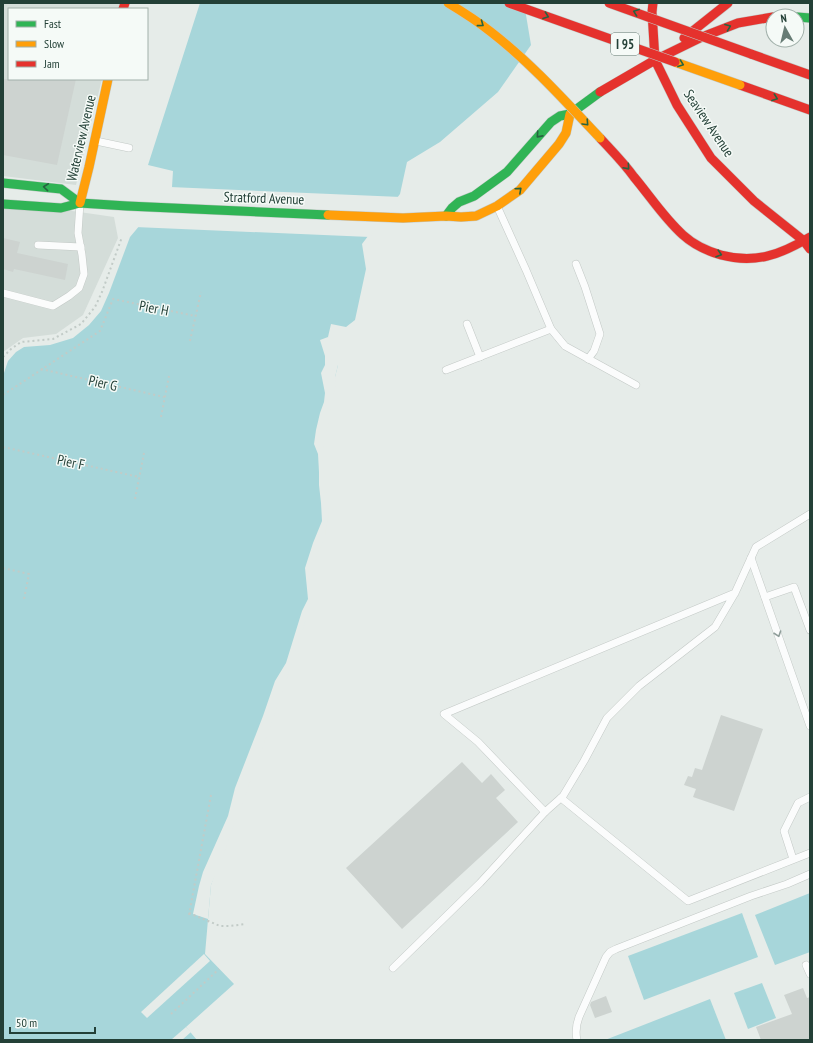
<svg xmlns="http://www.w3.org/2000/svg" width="813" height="1043" viewBox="0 0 813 1043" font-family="'PT Sans Narrow',sans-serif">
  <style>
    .built { fill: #d4ddd9 }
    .water { fill: #a7d6da }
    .pier { fill: #e6ece9 }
    .building { fill: #cdd3d0 }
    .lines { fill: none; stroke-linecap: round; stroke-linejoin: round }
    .lane-casing { stroke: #c3c9c6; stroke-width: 8 }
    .fast-casing { stroke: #c2c9c6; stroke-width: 10 }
    .slow-casing { stroke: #c2c9c6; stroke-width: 10 }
    .jam-casing { stroke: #c2c9c6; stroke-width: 10 }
    .path { stroke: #c2cbc7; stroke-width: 2; stroke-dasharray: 2 3; stroke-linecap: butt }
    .lane { stroke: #fbfcfc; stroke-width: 7 }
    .fast { stroke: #30b455; stroke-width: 9 }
    .slow { stroke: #ff9f0a; stroke-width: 9 }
    .jam { stroke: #e5322d; stroke-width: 9 }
    .slow-bridge-casing { stroke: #c2cac7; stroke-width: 10; stroke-linecap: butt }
    .jam-bridge-casing { stroke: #c2cac7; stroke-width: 10; stroke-linecap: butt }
    .slow-bridge { stroke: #ff9f0a; stroke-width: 9 }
    .jam-bridge { stroke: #e5322d; stroke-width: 9 }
    .oneway { stroke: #276340 }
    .oneway2 { stroke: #8f9e9a }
    .labels { text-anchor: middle; stroke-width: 3; stroke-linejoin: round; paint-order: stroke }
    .shield { fill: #f5faf7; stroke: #627871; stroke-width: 1 }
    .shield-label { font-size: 13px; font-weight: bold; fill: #234037 }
    .street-label { font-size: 14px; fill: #234037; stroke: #f5faf7 }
  </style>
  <rect width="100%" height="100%" fill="#e6ece9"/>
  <g class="built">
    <polygon points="3,3 120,3 118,9 9,9 9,79 102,79 76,185 3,176"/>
    <polygon points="3,201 114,217 118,238 83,315 56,334 23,338 3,352"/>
  </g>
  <g class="water">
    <polygon points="200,3 524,3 531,45 498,92 440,142 407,162 400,194 362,244 366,269 355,320 346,327 331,324 328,337 338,365 335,377 320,456 327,512 312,564 308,592 311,600 211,885 205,954 234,984 186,1027 197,1040 3,1040 3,376 8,361 16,352 24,347 50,345 73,338 89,325 101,311 109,293 130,237 172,187 173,171 148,165"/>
    <polygon points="810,893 810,952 775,965 755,915"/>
    <polygon points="742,913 758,957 644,1000 628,956"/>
    <polygon points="762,983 776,1018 748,1029 734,993"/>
    <polygon points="710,999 726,1040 605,1040"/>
  </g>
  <g class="pier">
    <polygon points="170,187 401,197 370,237 135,227"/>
    <polygon points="328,337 331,338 336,349 343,358 338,365 335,377 336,382 322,456 329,512 325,535 314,564 310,592 312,601 280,699 219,867 211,885 208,919 193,914 199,886 203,872 228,816 235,788 263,716 275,681 286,663 302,611 308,599 305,568 313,543 322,521 321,503 319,485 319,472 318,454 314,444 316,430 320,413 324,402 325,393 321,373 325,365 325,356 320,340"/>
    <polygon points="204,954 210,961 147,1018 141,1012"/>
    <polygon points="186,1027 191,1032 182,1040 171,1040"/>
  </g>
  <g class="building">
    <polygon points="3,79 76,79 57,165 3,155"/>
    <polygon points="3,238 20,242 17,253 68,264 65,280 14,269 13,272 3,269"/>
    <polygon points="721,715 763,729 734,811 693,797 696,789 684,785 688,776 692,777 695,768 702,770"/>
    <polygon points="462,762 482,783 491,774 505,790 496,798 518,822 402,929 346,868"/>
    <polygon points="803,988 807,998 810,997 810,1040 761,1040 756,1027 792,1014 784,995"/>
    <polygon points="606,996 612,1012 595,1018 590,1005 591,1002"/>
  </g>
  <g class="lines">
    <defs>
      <g id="lane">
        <polyline points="96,141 129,148"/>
        <polyline points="497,206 526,270 551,329 565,346 636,385"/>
        <polyline points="38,245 81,247"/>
        <polyline points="576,264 585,287 600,334 594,351 588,359"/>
        <polyline points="3,293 53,306 69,296 79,288 84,274 82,255 78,233 80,203"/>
        <polyline points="467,324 480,357"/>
        <polyline points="446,370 551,329"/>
        <polyline points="751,558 810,726"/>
        <polyline points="735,593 444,714 478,742 545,812 563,796 584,761 607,718 639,686 715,627 735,593 756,547 810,514"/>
        <polyline points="765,597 794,587 810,630"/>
        <polyline points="561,798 688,901 810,853"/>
        <polyline points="793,859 784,831 798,803 810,797"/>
        <polyline points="806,965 810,974"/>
        <polyline points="393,968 480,883 545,812"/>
        <path d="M577,1040C575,1031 576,1025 579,1017L606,957L610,952L616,949L751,896L787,884L810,874"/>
      </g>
      <g id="fast">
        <polyline points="797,17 810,18"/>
        <polyline points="3,183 61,189 80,203"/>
        <polyline points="3,204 61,208 80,203 127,206 328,215"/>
        <polyline points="446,216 452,208 459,202 474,196 507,172 551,122 560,116 570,114 600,92"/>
      </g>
      <g id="slow">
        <polyline points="80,203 89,167 108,79"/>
        <polyline points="328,215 403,218 446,216 461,217 476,216 497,206 520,190 559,144 566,133 570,114"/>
      </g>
      <g id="jam">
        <polyline points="653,3 652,12 655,60 677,105 711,158 754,201 804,241 810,249"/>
        <polyline points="123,9 125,3"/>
        <polyline points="684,38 728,3"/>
        <polyline points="751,54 810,75"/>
        <polyline points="740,85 810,110"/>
        <polyline points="600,92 655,60 702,37 738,23 773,17"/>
        <path d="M600,138C612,151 624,163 634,177C650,196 664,218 683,235C694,245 707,251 721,255C755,264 780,255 810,237"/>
      </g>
    </defs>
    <use href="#lane" class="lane-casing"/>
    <use href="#fast" class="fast-casing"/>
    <use href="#slow" class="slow-casing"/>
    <use href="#jam" class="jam-casing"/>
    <g class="path">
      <polyline points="190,341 201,292"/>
      <polyline points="3,357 11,349 21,342 53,339 81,324 95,307 102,292 122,237"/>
      <polyline points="41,369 164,397"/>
      <polyline points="3,395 100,331 113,299 195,316"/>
      <polyline points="161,417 169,376"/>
      <polyline points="3,447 139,477"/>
      <polyline points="135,499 144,453"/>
      <polyline points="3,568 29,574 24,599"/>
      <polyline points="189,913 220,926 230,926 246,924"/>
      <polyline points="189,915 211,795"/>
      <polyline points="171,1014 219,969"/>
    </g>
    <use href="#lane" class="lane"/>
    <use href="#fast" class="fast"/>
    <use href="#slow" class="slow"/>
    <use href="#jam" class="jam"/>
    <defs>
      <g id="slow-bridge">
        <path d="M448,3C463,12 477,21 491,32C531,63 565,101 600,138"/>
        <polyline points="675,62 740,85"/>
      </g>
      <g id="jam-bridge">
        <polyline points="509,3 675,62"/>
        <polyline points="609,3 751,54"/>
      </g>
    </defs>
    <use href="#slow-bridge" class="slow-bridge-casing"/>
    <use href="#jam-bridge" class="jam-bridge-casing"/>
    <use href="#slow-bridge" class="slow-bridge"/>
    <use href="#jam-bridge" class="jam-bridge"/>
  </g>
  <defs><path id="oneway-chevron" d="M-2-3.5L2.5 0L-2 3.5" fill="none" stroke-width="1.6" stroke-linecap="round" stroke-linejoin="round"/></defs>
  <g class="oneway">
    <use href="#oneway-chevron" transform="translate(636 12) rotate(-160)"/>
    <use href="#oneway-chevron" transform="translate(546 16) rotate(20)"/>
    <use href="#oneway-chevron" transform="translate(481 24) rotate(36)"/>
    <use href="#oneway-chevron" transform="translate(728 27) rotate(-21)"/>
    <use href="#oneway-chevron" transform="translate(681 64) rotate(20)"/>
    <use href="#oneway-chevron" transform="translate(775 98) rotate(20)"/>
    <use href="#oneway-chevron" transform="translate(586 123) rotate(47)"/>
    <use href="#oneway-chevron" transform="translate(539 135) rotate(132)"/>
    <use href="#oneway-chevron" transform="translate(627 167) rotate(49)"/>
    <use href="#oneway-chevron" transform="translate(46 187) rotate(-174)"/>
    <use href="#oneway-chevron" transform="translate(519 190) rotate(-42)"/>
    <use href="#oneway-chevron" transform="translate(719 254) rotate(17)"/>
  </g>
  <use class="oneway2" href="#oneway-chevron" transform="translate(778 634) rotate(71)"/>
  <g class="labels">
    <rect class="shield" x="611" y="33" width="28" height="22" rx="3"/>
    <g class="shield-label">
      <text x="625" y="49">I 95</text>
    </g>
    <g class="street-label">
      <text transform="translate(709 123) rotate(56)" y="5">Seaview Avenue</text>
      <text transform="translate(81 138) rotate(-77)" y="5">Waterview Avenue</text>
      <text transform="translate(264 198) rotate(2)" y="5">Stratford Avenue</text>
      <text transform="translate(154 308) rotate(11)" y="5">Pier H</text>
      <text transform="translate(103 383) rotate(13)" y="5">Pier G</text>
      <text transform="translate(71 462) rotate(12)" y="5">Pier F</text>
    </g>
  </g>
  <rect width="813" height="1043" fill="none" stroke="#234037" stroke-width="8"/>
  <rect x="8" y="8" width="140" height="72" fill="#f5faf7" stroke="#a1b0aa"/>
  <rect x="16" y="21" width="20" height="6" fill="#30b455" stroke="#a1b0aa"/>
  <text x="44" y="28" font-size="12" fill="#234037">Fast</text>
  <rect x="16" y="41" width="20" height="6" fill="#ff9f0a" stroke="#a1b0aa"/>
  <text x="44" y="48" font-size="12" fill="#234037">Slow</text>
  <rect x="16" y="61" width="20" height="6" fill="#e5322d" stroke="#a1b0aa"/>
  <text x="44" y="68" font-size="12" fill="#234037">Jam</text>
  <g transform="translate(785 28) rotate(352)"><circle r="19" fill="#f5faf7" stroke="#a1b0aa"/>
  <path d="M0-3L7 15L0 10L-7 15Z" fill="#677c75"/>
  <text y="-6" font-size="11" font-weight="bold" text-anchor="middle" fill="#234037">N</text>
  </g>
  <path d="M10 1027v6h85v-6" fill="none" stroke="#234037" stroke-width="2"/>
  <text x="16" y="1027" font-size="12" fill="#234037" stroke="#f5faf7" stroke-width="3" paint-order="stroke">50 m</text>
</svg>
